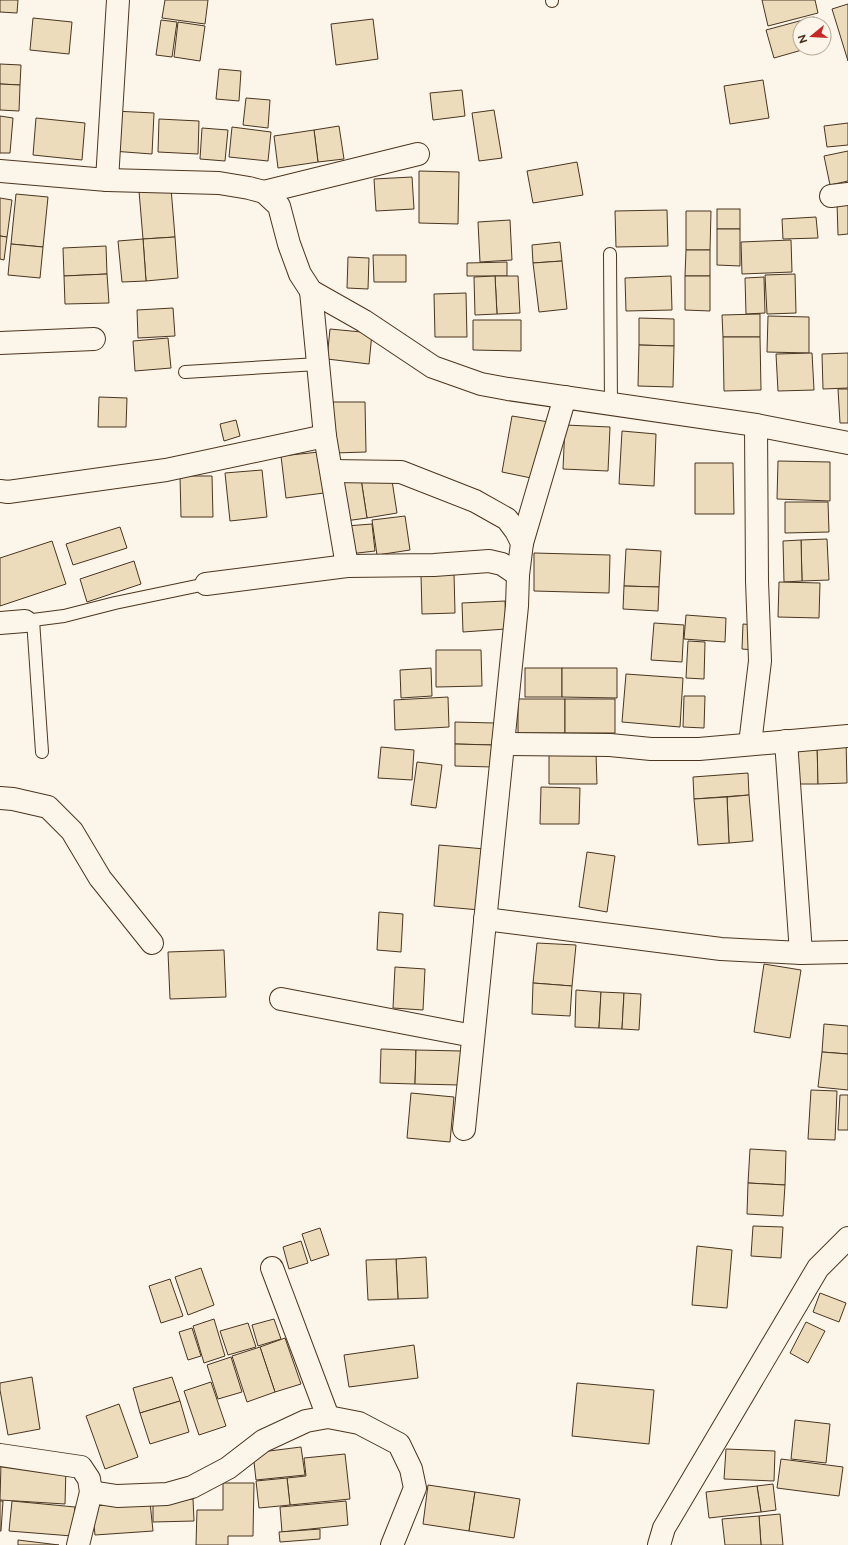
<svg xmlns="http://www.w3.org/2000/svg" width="848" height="1545" viewBox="0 0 848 1545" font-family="Raleway,sans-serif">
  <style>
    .building { fill: #ecdcbc; stroke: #4a3520 }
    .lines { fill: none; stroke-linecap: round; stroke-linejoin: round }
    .lane-casing { stroke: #4a3520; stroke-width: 14 }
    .street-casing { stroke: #4a3520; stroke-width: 24 }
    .lane { stroke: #fbf6e9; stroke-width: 12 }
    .street { stroke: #fbf6e9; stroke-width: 22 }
  </style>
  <rect width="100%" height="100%" fill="#fbf6e9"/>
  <g class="building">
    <polygon points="0,0 18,0 17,13 0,12"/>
    <polygon points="165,0 208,0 205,24 162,18"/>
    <polygon points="762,0 815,0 818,13 768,26"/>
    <polygon points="848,4 848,61 832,9"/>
    <polygon points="814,17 816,24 800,24 800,48 809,48 774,58 766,30"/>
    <polygon points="33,18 72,22 69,54 30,50"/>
    <polygon points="373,19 378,59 336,65 331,24"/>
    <polygon points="161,20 177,22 172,57 156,55"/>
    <polygon points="178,22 205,26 200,61 174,57"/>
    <polygon points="0,64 21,65 20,85 0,84"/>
    <polygon points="219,69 241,71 239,101 216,99"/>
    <polygon points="763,80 769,118 730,124 724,86"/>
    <polygon points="0,84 20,85 19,111 0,110"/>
    <polygon points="462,90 465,116 433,120 430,93"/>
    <polygon points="246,98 270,100 268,128 243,125"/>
    <polygon points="494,110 502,158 479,161 472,113"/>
    <polygon points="114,111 154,113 152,154 112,151"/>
    <polygon points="0,116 13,118 10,153 0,153"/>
    <polygon points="36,118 85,123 82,160 33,155"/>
    <polygon points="159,119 199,121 198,154 158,152"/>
    <polygon points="848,123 848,145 827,147 824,126"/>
    <polygon points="339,126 344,159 318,162 314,130"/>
    <polygon points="232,127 271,132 268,161 229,157"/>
    <polygon points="202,128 228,130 225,161 200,159"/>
    <polygon points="314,130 318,162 278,168 274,136"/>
    <polygon points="848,151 848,181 830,185 824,156"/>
    <polygon points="577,162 583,195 533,203 527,171"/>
    <polygon points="419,171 459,172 458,224 419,223"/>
    <polygon points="412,177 414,209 376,211 374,179"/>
    <polygon points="171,188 175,237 143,239 139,191"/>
    <polygon points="16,194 48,197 43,247 11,244"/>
    <polygon points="0,198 12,200 7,237 0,236"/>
    <polygon points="837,202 848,202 848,234 838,235"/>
    <rect x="717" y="209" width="23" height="20"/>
    <polygon points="667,210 668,246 616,247 615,211"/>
    <polygon points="686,211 711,211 710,250 686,250"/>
    <polygon points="816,217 818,238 783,239 782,219"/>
    <polygon points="510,220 512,260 480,262 478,222"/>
    <polygon points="717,229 740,229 740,266 717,265"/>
    <polygon points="0,236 7,237 4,260 0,259"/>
    <polygon points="175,237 178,278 146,281 143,239"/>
    <polygon points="143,239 146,281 122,282 118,241"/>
    <polygon points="791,240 792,272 742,274 741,242"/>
    <polygon points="560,242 562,261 533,263 532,245"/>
    <polygon points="11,244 43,247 40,278 8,275"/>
    <polygon points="106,246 107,274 64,276 63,248"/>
    <polygon points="686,250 710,250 710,276 685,276"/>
    <polygon points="373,255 406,255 406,282 374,282"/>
    <polygon points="348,257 369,258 368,289 347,288"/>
    <polygon points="562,261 567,309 539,312 533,263"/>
    <polygon points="507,262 507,276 467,276 467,263"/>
    <polygon points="107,274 109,303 65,304 64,276"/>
    <polygon points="795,274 796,313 767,314 765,275"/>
    <polygon points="495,276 518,276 520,313 497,314"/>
    <polygon points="495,276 497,314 475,315 474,277"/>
    <polygon points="671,276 672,310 626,311 625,278"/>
    <polygon points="685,276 710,276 710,311 685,310"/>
    <polygon points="764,277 765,313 746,314 745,278"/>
    <polygon points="466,293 467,337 435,337 434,294"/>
    <polygon points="173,308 175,336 138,338 137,310"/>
    <polygon points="760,314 760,337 723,337 722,315"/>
    <polygon points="768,316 809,317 809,353 767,352"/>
    <polygon points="639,318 674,319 674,346 639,345"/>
    <polygon points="473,320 521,320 521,351 473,350"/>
    <polygon points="330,329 372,333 369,364 327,359"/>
    <polygon points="723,337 760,337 761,390 724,391"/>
    <polygon points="168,338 171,368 135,371 133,341"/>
    <polygon points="639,345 674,346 673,387 638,386"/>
    <polygon points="812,353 814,390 778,391 776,354"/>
    <polygon points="848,353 848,388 823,389 822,354"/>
    <polygon points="838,389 848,389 848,423 840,423"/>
    <polygon points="99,397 127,398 126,427 98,427"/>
    <polygon points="333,402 365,402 366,452 334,453"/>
    <polygon points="512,416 549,422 536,479 502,472"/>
    <polygon points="236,420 240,436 224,441 220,424"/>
    <polygon points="565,425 610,427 608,471 563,469"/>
    <polygon points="622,431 656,434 654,486 619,484"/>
    <polygon points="319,452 324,493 286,498 281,456"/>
    <polygon points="778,461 830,462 830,501 777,499"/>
    <polygon points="695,463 733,463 734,514 695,514"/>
    <polygon points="262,470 267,517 230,521 225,473"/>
    <polygon points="391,474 397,513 367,518 361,479"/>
    <polygon points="180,476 212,476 213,517 181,517"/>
    <polygon points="361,479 367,518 345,521 338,483"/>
    <polygon points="785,502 828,502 829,532 785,533"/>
    <polygon points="405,516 410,550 377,555 372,520"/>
    <polygon points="372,524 375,551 349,554 346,526"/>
    <polygon points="120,527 127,548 73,565 66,544"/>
    <polygon points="827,539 829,580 802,581 801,540"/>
    <polygon points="801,540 802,581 784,582 783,541"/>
    <polygon points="52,541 66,584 0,606 0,558"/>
    <polygon points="626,549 661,551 659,587 624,586"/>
    <polygon points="534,553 610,555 609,593 534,591"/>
    <polygon points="134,561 141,584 87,602 80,579"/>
    <polygon points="454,573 455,613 422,614 421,574"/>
    <polygon points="779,582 820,583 819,618 778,617"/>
    <polygon points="624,586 659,587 658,611 623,609"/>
    <polygon points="505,601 506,629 463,632 462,603"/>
    <polygon points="686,615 726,618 725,642 684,639"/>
    <polygon points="654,623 684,625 682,662 651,660"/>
    <polygon points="743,624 755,625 754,650 742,649"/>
    <polygon points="688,641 705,642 704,679 686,678"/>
    <polygon points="436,650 481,650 482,686 436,687"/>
    <polygon points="431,668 432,696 401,698 400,670"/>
    <rect x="525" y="668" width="37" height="29"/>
    <polygon points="562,668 617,668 617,698 562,697"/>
    <polygon points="626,674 683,678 680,727 622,722"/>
    <polygon points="684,696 705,696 704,728 683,727"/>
    <polygon points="448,697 449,727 395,730 394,700"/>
    <rect x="518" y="699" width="47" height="34"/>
    <rect x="565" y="699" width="50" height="34"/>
    <polygon points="455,722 494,723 493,745 455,744"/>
    <polygon points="817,741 818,784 797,784 796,742"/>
    <polygon points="817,741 846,741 847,783 818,784"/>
    <polygon points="455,744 493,745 493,767 455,766"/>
    <polygon points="381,747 414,750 412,780 378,778"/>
    <polygon points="549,753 596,753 597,784 549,784"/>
    <polygon points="417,762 442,765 436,808 411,805"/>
    <polygon points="748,773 749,795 694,799 693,777"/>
    <polygon points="541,787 580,788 579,824 540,824"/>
    <polygon points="749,795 753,841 729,843 727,797"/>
    <polygon points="727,797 729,843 698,845 694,799"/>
    <polygon points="439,845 485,849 480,910 434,906"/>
    <polygon points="587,852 615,856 607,912 579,907"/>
    <polygon points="379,912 403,914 401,952 377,950"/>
    <polygon points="537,943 576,945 572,986 533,983"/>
    <polygon points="224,950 226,997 170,999 168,952"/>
    <polygon points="764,964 801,970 790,1038 754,1032"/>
    <polygon points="395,967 425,969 423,1010 393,1008"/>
    <polygon points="533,983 572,986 570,1016 532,1014"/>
    <polygon points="576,990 601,992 599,1028 575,1027"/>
    <polygon points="601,992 624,993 622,1029 599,1028"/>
    <polygon points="624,993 641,994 639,1030 622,1029"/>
    <polygon points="824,1024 848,1026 848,1054 822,1052"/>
    <polygon points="381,1049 416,1050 415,1084 380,1083"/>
    <polygon points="416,1050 461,1051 460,1085 415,1084"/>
    <polygon points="822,1052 848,1054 848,1090 818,1087"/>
    <polygon points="811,1090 837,1091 835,1140 808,1139"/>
    <polygon points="411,1093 454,1097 450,1142 407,1138"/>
    <polygon points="840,1095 848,1095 848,1130 838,1130"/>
    <polygon points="750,1149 786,1151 785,1185 748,1183"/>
    <polygon points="748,1183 785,1185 783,1216 747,1214"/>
    <polygon points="753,1226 783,1227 781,1258 751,1256"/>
    <polygon points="320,1228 329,1255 311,1261 302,1234"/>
    <polygon points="301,1241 308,1263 289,1269 283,1247"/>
    <polygon points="697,1246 732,1250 727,1308 692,1305"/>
    <polygon points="426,1257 428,1298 398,1299 396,1259"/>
    <polygon points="396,1259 398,1299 368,1300 366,1260"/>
    <polygon points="201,1268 214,1305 188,1315 175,1277"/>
    <polygon points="170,1279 183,1316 161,1323 149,1286"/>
    <polygon points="820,1293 846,1303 839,1322 813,1312"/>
    <polygon points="214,1319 225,1356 204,1363 193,1326"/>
    <polygon points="274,1319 281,1339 258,1346 252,1325"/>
    <polygon points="806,1322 825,1331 808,1363 790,1353"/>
    <polygon points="248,1323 256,1347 228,1355 220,1331"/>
    <polygon points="192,1328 201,1356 188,1360 179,1332"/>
    <polygon points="285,1338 301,1384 275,1392 260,1347"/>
    <polygon points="414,1345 418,1378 349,1387 344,1355"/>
    <polygon points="260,1347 275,1392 247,1402 232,1356"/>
    <polygon points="231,1357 242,1392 218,1399 207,1365"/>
    <polygon points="32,1377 40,1429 8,1435 0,1390 0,1383"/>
    <polygon points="172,1377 180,1401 140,1413 133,1388"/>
    <polygon points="211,1382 226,1426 199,1435 184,1391"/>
    <polygon points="577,1383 654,1390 649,1444 572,1436"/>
    <polygon points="180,1401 189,1432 150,1444 140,1413"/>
    <polygon points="119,1404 138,1457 105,1469 86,1416"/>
    <polygon points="795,1420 830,1424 826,1463 791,1459"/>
    <polygon points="301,1447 305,1475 256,1480 253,1453"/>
    <polygon points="726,1449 775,1451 774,1481 724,1479"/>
    <polygon points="345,1454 350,1499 290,1505 287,1478 306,1476 304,1458"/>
    <polygon points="781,1459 843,1467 839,1496 777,1488"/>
    <polygon points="1,1463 66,1467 65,1504 0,1500"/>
    <polygon points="287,1478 290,1505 259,1508 256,1481"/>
    <polygon points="223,1483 254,1483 253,1536 228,1536 228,1545 196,1545 197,1510 223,1510"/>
    <polygon points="773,1484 776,1510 761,1512 757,1486"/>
    <polygon points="428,1485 475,1492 469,1531 423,1524"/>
    <polygon points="757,1486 761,1512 709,1518 706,1492"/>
    <polygon points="475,1492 520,1499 514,1538 469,1531"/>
    <polygon points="193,1499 194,1521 153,1522 153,1500"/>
    <polygon points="0,1501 3,1501 1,1531 0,1531"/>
    <polygon points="12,1501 75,1507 72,1536 9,1531"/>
    <polygon points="346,1501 348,1525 282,1532 280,1507"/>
    <polygon points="150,1502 153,1531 95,1535 92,1506"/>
    <polygon points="780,1514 783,1545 761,1545 759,1516"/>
    <polygon points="759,1516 761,1545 725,1545 722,1519"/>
    <polygon points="320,1529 320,1539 280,1542 279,1532"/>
    <polygon points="18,1540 59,1545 18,1545"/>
  </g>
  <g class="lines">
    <defs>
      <g id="lane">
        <polyline points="552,0 552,1"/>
        <polyline points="610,254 611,404"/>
        <polyline points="185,372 318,364"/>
        <polyline points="33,620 42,752"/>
        <polyline points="25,621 64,616 115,603 206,584"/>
      </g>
      <g id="street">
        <polyline points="0,171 107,180 219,183 249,188 264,192 279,206 289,244 300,274 311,291 364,321 433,367 481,384 508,389 756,425 848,443"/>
        <polyline points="107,180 118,0"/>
        <polyline points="264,192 418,154"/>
        <polyline points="831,196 848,194"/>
        <polyline points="311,291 325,436 347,566 434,565 489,561 502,564 518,575 517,606 464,1129"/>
        <polyline points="0,343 94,339"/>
        <polyline points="332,471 401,472 475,501 507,519 516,531 522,543 518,575"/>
        <polyline points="0,491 8,492 166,470 325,436"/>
        <polyline points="522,543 565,397"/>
        <polyline points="206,584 347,566"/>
        <polyline points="0,623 25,621"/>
        <polyline points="786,741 801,953"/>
        <polyline points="503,744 610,745 651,749 699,749 848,736"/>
        <polyline points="750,744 760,661 757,581 756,425"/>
        <polyline points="0,798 13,799 48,807 72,831 100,878 152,943"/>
        <polyline points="485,919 721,949 801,953 848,952"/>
        <polyline points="281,999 473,1036"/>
        <polyline points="272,1268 328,1417"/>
        <polyline points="0,1455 81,1467 89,1479 91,1492 78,1545"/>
        <polyline points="91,1492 117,1496 167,1494 192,1487 228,1468 263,1441 306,1421 328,1417 359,1423 399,1444 411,1469 415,1488 392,1545"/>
        <polyline points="659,1545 664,1528 818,1268 848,1238"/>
      </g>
    </defs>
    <use href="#lane" class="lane-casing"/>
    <use href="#street" class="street-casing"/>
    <use href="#lane" class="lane"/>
    <use href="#street" class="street"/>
  </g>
  <g transform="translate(812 36) rotate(252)"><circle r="19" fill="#fbf6e9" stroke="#b4a999"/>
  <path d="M0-3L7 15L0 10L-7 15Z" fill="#c62828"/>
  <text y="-6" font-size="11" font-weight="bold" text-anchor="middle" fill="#4a3520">N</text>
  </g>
</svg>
